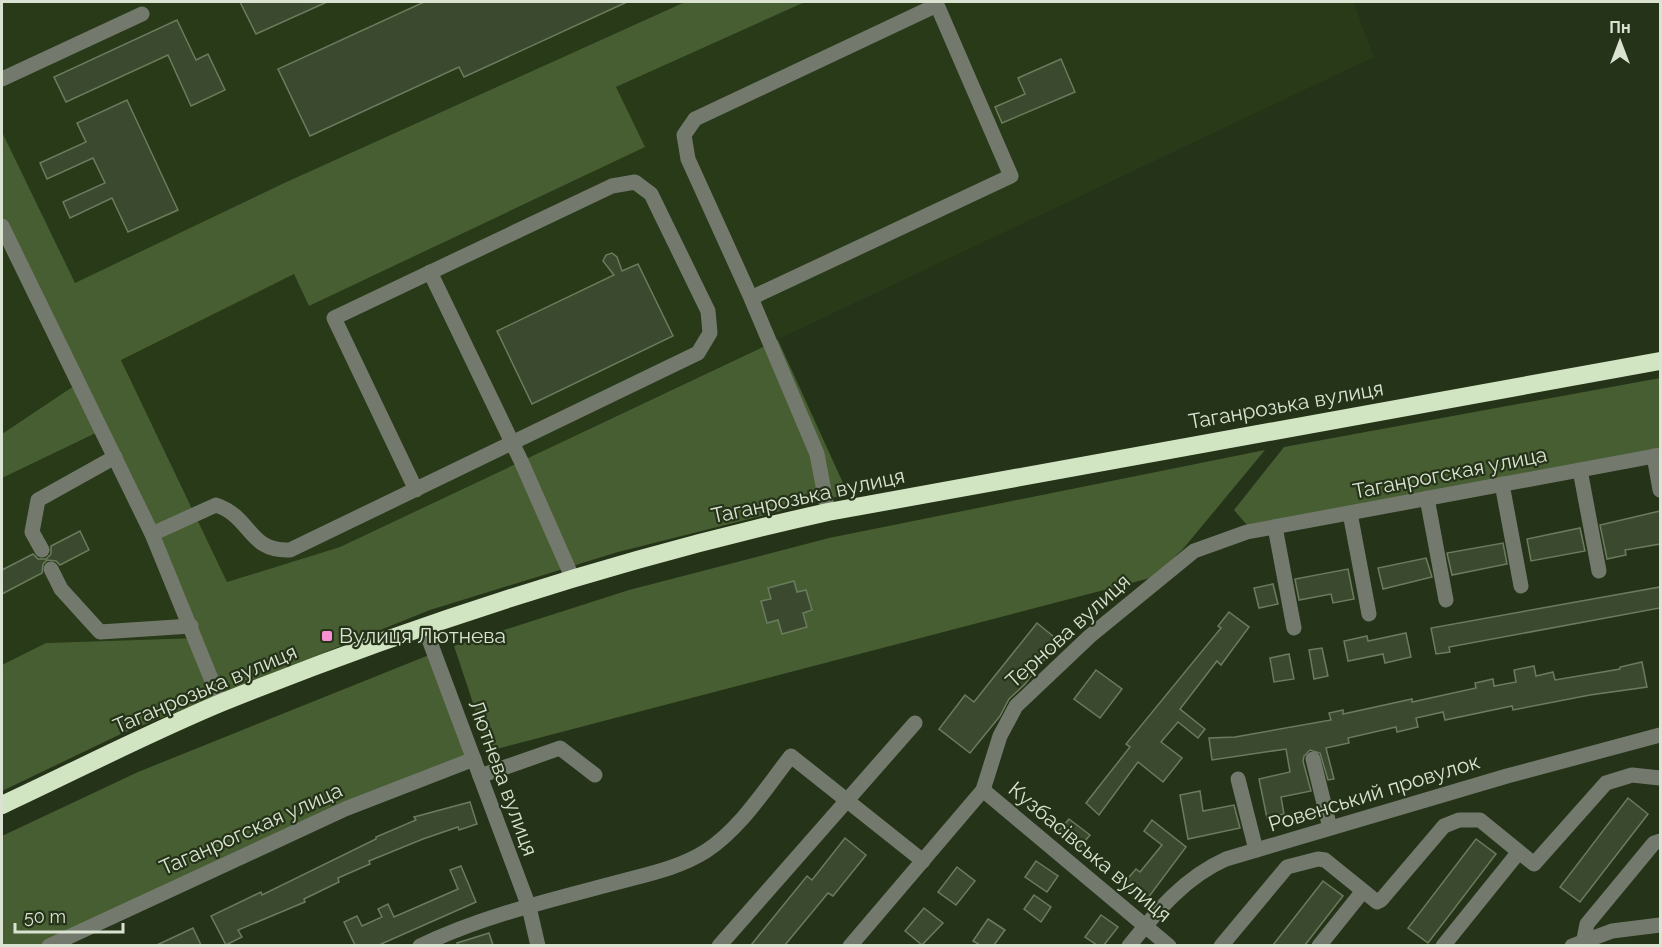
<svg xmlns="http://www.w3.org/2000/svg" width="1662" height="947" viewBox="0 0 1662 947" font-family="Raleway,sans-serif">
  <style>
    .built { fill: #283a18 }
    .green { fill: #465e31 }
    .building { fill: #3b4a2e; stroke: #6b7c5e; stroke-width: 1.5 }
    .lines { fill: none; stroke-linecap: round; stroke-linejoin: round }
    .minor { stroke: #737a6d; stroke-width: 15 }
    .highway { stroke: #d2e5c3; stroke-width: 18 }
    .poi-dot { fill: #f591d2; stroke: #253318; stroke-width: 2 }
    .labels { text-anchor: middle; stroke-width: 4.5; stroke-linejoin: round; paint-order: stroke }
    .street-label { font-size: 21px; fill: #dae3d2; stroke: #253318 }
    .poi-label { font-size: 21px; fill: #dae3d2; stroke: #253318; text-anchor: start }
  </style>
  <rect width="100%" height="100%" fill="#253318"/>
  <g class="built">
    <polygon points="2,2 685,2 282,184 74,284 2,132"/>
    <polygon points="805,2 1353,2 1374,57 340,547 227,582 121,359 294,274 309,306 644,147 616,87"/>
    <polygon points="2,226 78,384 2,434"/>
    <polygon points="100,431 200,638 46,643 2,665 2,478"/>
  </g>
  <g class="green">
    <polygon points="685,2 805,2 616,87 645,147 309,306 294,274 121,360 227,582 340,547 778,340 848,494 618,552 430,610 121,734 2,791 2,665 46,643 199,638 100,431 2,478 2,434 77,384 2,226 2,132 75,283 282,184"/>
    <polygon points="1660,378 1660,448 1247,525 1234,510 1284,447"/>
    <polygon points="1265,450 1183,549 1154,577 489,751 454,646 629,590 829,538"/>
    <polygon points="434,653 470,757 45,945 2,945 2,836 138,772"/>
  </g>
  <g class="building">
    <polygon points="240,2 327,2 256,34"/>
    <polygon points="424,2 627,2 464,77 459,67 310,136 278,69"/>
    <polygon points="177,20 196,60 208,54 225,90 191,106 168,55 66,102 54,77"/>
    <polygon points="1061,59 1075,92 1002,123 995,107 1025,94 1018,78"/>
    <polygon points="127,100 178,210 128,232 112,198 70,218 63,202 105,183 93,158 47,179 40,163 86,142 77,123"/>
    <polygon points="612,253 617,257 622,271 638,264 673,336 532,404 497,331 614,275 603,261 606,255"/>
    <polygon points="1660,511 1660,544 1625,550 1626,555 1607,559 1600,525"/>
    <polygon points="1580,528 1585,551 1531,561 1527,539"/>
    <polygon points="80,531 89,550 60,565 56,561 47,560 43,564 42,573 2,594 2,570 33,554 38,559 46,559 51,554 51,546"/>
    <polygon points="1503,543 1507,564 1452,575 1447,553"/>
    <polygon points="1426,558 1432,577 1383,589 1378,568"/>
    <polygon points="1348,569 1354,599 1333,603 1331,594 1299,600 1295,579"/>
    <polygon points="794,581 797,592 806,590 812,610 803,613 807,627 782,634 778,620 767,623 761,601 771,599 768,588"/>
    <polygon points="1273,584 1278,604 1259,608 1254,588"/>
    <polygon points="1660,587 1660,608 1449,647 1450,652 1436,654 1431,628"/>
    <polygon points="1229,612 1249,627 1221,665 1217,661 1180,709 1205,729 1198,738 1178,722 1161,742 1182,758 1163,782 1138,762 1099,815 1086,803 1130,747 1126,744 1221,628 1218,626"/>
    <polygon points="1037,623 1059,641 1025,684 1009,699 1000,716 970,753 939,729 965,695 974,702"/>
    <polygon points="1406,633 1411,657 1385,663 1383,654 1348,661 1344,641 1367,636 1368,641"/>
    <polygon points="1322,648 1328,676 1314,679 1309,650"/>
    <polygon points="1289,654 1294,679 1274,682 1270,658"/>
    <polygon points="1642,662 1647,687 1590,695 1513,710 1512,706 1445,720 1443,712 1416,718 1418,727 1397,732 1396,727 1348,738 1349,743 1326,748 1334,779 1328,780 1320,753 1310,750 1304,756 1303,761 1311,791 1281,797 1284,814 1267,818 1259,779 1290,772 1286,749 1212,760 1209,738 1235,737 1331,720 1329,713 1343,710 1343,714 1412,699 1412,702 1476,688 1475,683 1493,679 1494,686 1516,682 1514,670 1534,666 1536,676 1553,672 1555,680 1620,669 1620,667"/>
    <polygon points="1096,670 1122,689 1100,718 1074,699"/>
    <polygon points="1200,791 1203,811 1234,805 1240,828 1188,839 1180,795"/>
    <polygon points="1628,798 1648,814 1580,902 1560,887"/>
    <polygon points="470,802 477,824 459,830 458,827 423,839 369,861 370,864 338,878 339,882 304,899 305,902 238,930 242,937 226,945 211,916 261,892 262,895 376,839 376,837 416,820 414,817"/>
    <polygon points="1069,819 1090,835 1078,849 1058,832"/>
    <polygon points="1152,820 1186,847 1145,902 1123,884 1136,869 1140,872 1162,845 1144,831"/>
    <polygon points="845,838 866,855 833,896 828,893 785,945 751,945 807,876 812,880"/>
    <polygon points="1476,839 1496,854 1428,943 1408,928"/>
    <polygon points="1036,861 1058,876 1047,892 1025,877"/>
    <polygon points="461,866 476,902 379,945 355,945 344,922 357,916 362,926 382,917 378,909 388,904 394,917 458,889 450,870"/>
    <polygon points="957,867 975,881 956,905 938,892"/>
    <polygon points="1323,881 1343,896 1305,945 1273,945"/>
    <polygon points="1034,895 1051,907 1041,922 1024,909"/>
    <polygon points="924,908 943,923 922,945 905,931"/>
    <polygon points="1101,915 1118,927 1104,945 1097,945 1085,937"/>
    <polygon points="988,919 1005,930 994,945 980,945 973,941"/>
    <polygon points="193,928 201,945 157,945"/>
    <polygon points="489,933 493,945 458,945 457,943"/>
  </g>
  <g class="lines">
    <g class="minor">
      <polyline points="2,79 142,14"/>
      <polyline points="2,226 152,534 221,703"/>
      <polyline points="430,272 521,461 573,579"/>
      <polyline points="751,298 1011,176 937,5 695,119 684,135 688,159 751,298 817,454 828,512"/>
      <polyline points="1654,456 1660,490"/>
      <polyline points="1580,470 1599,571"/>
      <polyline points="1502,484 1521,586"/>
      <polyline points="1427,498 1446,600"/>
      <polyline points="1350,513 1369,614"/>
      <polyline points="1275,527 1294,628"/>
      <path d="M152,534L216,505C252,517 248,552 290,550L698,353L710,333L708,311L651,194L635,182L612,186L334,318L416,490"/>
      <polyline points="42,550 32,532 38,500 115,457"/>
      <polyline points="51,569 61,589 100,632 191,626"/>
      <polyline points="424,626 529,907 538,946"/>
      <polyline points="1313,759 1330,828"/>
      <polyline points="480,776 560,748 595,775"/>
      <polyline points="1238,779 1256,850"/>
      <polyline points="983,790 1169,946"/>
      <polyline points="1584,939 1587,924 1654,843 1660,841"/>
      <polyline points="49,946 345,809 474,759"/>
      <path d="M420,946C480,917 547,901 611,884C643,875 678,869 706,851C741,828 765,789 791,756L923,861"/>
      <polyline points="719,946 915,723"/>
      <polyline points="850,946 983,790 1000,736 1016,706 1090,636 1194,551 1247,532 1660,455"/>
      <path d="M1129,946C1157,911 1185,877 1226,859L1507,776L1660,735"/>
      <polyline points="1221,946 1287,867 1318,859 1325,860 1377,902 1381,900 1444,826 1459,820 1480,820 1534,864 1606,783 1632,775 1660,778"/>
      <polyline points="1319,946 1363,891"/>
      <polyline points="1443,946 1518,853"/>
      <polyline points="1572,946 1612,931 1660,925"/>
    </g>
    <path class="highway" d="M2,805C75,771 148,733 223,702C419,623 621,558 828,512L1660,361"/>
  </g>
  <rect class="poi-dot" x="321" y="630" width="12" height="12" rx="3"/>
  <g class="labels">
    <g class="street-label">
      <text transform="translate(1286 405) rotate(-10)" y="7">Таганрозька вулиця</text>
      <text transform="translate(1450 473) rotate(-11)" y="7">Таганрогская улица</text>
      <text transform="translate(808 496) rotate(-12)" y="7">Таганрозька вулиця</text>
      <text transform="translate(1068 631) rotate(-42)" y="7">Тернова вулиця</text>
      <text transform="translate(205 689) rotate(-23)" y="7">Таганрозька вулиця</text>
      <text transform="translate(503 778) rotate(70)" y="7">Лютнева вулиця</text>
      <text transform="translate(1374 793) rotate(-17)" y="7">Ровенський провулок</text>
      <text transform="translate(251 829) rotate(-24)" y="7">Таганрогская улица</text>
      <text transform="translate(1090 852) rotate(40)" y="7">Кузбасівська вулиця</text>
    </g>
    <g class="poi-label">
      <text x="339" y="643">Вулиця Лютнева</text>
    </g>
  </g>
  <rect width="1662" height="947" fill="none" stroke="#dae3d2" stroke-width="6"/>
  <g transform="translate(1620 42)" stroke="#253318" stroke-width="4.5" paint-order="stroke">
  <path d="M0-4.5L10 22L0 15L-10 22Z" fill="#dae3d2"/>
  <text y="-9" font-size="16" font-weight="bold" text-anchor="middle" fill="#dae3d2">Пн</text>
  </g>
  <path d="M15 923v9h108v-9" fill="none" stroke="#dae3d2" stroke-width="3"/>
  <text x="24" y="923" font-size="18" fill="#dae3d2" stroke="#253318" stroke-width="4.5" paint-order="stroke">50 m</text>
</svg>
